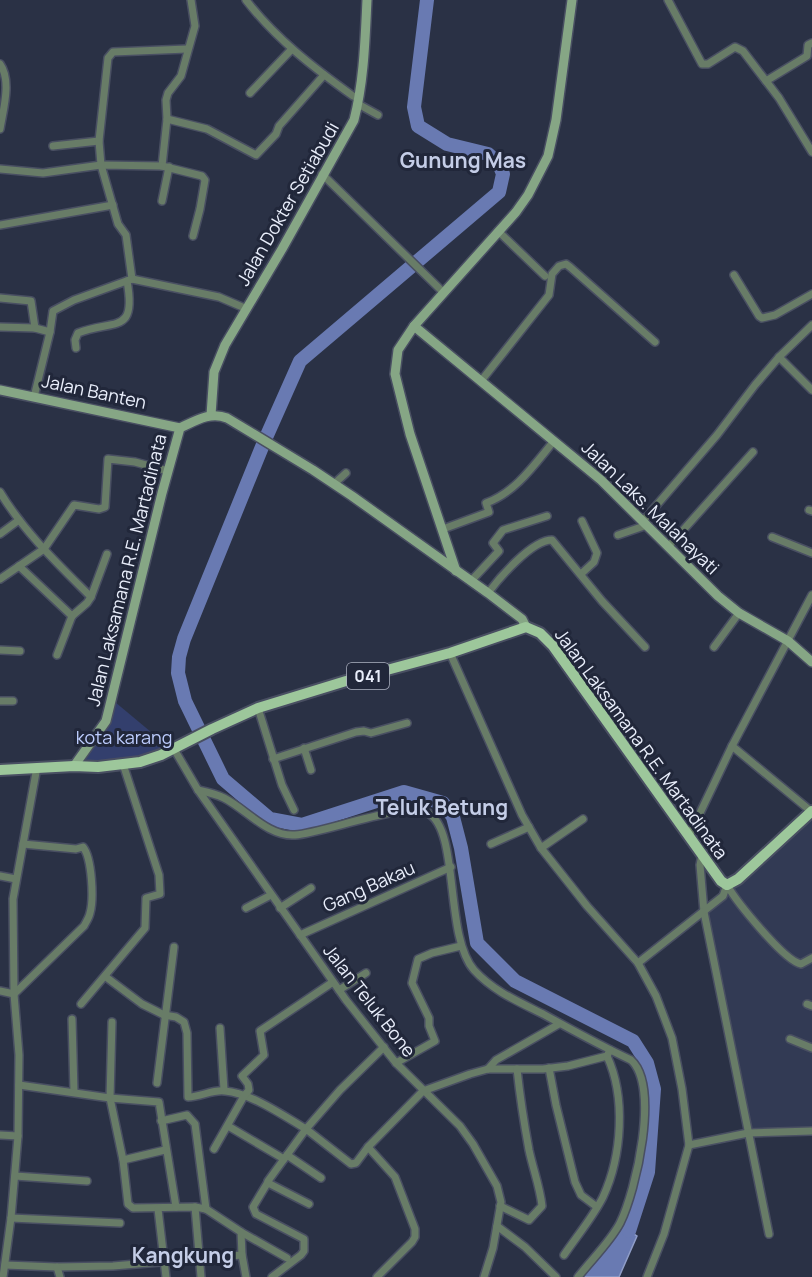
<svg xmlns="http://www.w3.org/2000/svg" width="812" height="1277" viewBox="0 0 812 1277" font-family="Manrope,sans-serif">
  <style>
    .built { fill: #323a54 }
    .green { fill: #333f6d }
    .water { fill: #697ab2; stroke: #8f9dc8; stroke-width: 1.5 }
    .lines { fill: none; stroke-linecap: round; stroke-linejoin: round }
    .river { stroke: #697ab2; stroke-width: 14 }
    .street-casing { stroke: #494f62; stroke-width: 10 }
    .secondary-casing { stroke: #494f62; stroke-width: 12 }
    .primary-casing { stroke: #494f62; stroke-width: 14 }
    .street { stroke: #687c67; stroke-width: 7 }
    .secondary { stroke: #86a685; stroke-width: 9 }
    .primary { stroke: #9dc79b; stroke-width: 10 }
    .labels { text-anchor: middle; stroke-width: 6; stroke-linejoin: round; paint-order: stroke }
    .shield { fill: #21273a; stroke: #adb2c1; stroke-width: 1.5 }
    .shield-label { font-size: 16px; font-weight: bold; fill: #e9eefb }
    .street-label { font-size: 18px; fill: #e9eefb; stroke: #21273a }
    .park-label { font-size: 18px; fill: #bdcdfe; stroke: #21273a }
    .quarter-label { font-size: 21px; font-weight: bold; fill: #c4cde7; stroke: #21273a }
  </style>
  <rect width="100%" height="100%" fill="#2a3145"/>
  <polygon class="built" points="812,809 812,1131 748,1133 704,912 727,885"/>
  <polygon class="green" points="115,702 169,747 141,759 75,764"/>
  <polygon class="water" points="621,1226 637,1236 619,1277 579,1277"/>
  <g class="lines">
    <polyline class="river" points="427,0 414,107 418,126 447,144 488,154 499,164 503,174 499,192 300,361 264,442 184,639 179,657 178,673 185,701 223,779 270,819 302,825 404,792 443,803 453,817 461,848 477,943 515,981 633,1041 647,1063 654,1089 648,1172 629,1231"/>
    <defs>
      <g id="street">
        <path d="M246,0C276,39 314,68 353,96L359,98"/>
        <polyline points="668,0 702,64 708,64 735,47 743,51 779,98 812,152"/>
        <path d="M0,64C12,81 3,110 0,129"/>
        <polyline points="766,81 807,56 808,45 812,43"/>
        <polyline points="250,93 291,50"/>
        <polyline points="358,104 378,115"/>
        <polyline points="167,119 207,129 256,155 276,134 279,126 324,75"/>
        <polyline points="53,146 99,141"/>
        <polyline points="162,166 167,119 166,100 168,93 181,76 195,26 191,0"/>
        <polyline points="0,169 43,173 101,165 162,166 202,176 205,180 200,209 193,236"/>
        <polyline points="322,174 443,292"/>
        <polyline points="162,201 169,167"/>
        <polyline points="0,225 113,205"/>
        <polyline points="498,231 545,276"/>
        <polyline points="734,275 759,316 762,318 775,315 812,294"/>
        <polyline points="132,279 126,235 118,224 101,165 99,141 108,58 113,52 187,49"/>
        <polyline points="132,279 219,297 247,309"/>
        <polyline points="0,298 31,301 35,328"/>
        <polyline points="0,327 35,328 50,332"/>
        <path d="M76,348L75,340L78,333C114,319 137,335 127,281"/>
        <polyline points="779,357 812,390"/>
        <polyline points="481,381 549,295 552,274 559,266 566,264 570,267 655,342"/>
        <polyline points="34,397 50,332 53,311 74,300 132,279"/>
        <polyline points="334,484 346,473"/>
        <path d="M0,492C24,532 58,564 91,597"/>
        <polyline points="809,510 812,511"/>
        <polyline points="643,521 717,435 755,385 779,357 812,325"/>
        <path d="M443,529L489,512L486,503C516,492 534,465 554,441"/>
        <polyline points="0,534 19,520"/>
        <polyline points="618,535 647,525"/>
        <polyline points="772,537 812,553"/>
        <polyline points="668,547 753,452"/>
        <polyline points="19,566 72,616"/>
        <polyline points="581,574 594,562 597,553 582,521"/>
        <polyline points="0,579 44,549 74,505 99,509 105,507 108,459 135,462 168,471"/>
        <polyline points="471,581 499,551 493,543 503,530 547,516"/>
        <path d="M488,593C500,577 532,540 552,540L602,601L645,647"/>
        <polyline points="72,616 87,603 91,597 107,554"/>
        <polyline points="714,647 739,613"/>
        <polyline points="0,650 20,651"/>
        <polyline points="450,653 522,815 541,848 587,906 638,963 656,996 672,1038 682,1089 689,1145 664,1234 647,1277"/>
        <polyline points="57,655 72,616"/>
        <polyline points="0,701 13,701"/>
        <polyline points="258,708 282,785 294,810"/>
        <polyline points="732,746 812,812"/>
        <polyline points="304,748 311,770"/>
        <polyline points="174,749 198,790 346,1000 396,1063 460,1126 473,1144 497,1186 501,1202 493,1248 484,1277"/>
        <polyline points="273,759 356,732 364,731 371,733 407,723"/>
        <path d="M198,790C207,792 216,794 224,798C246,809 268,837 295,835C324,833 406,801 428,813C460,830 444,936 474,970C493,991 519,1002 543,1014C572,1030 601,1046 631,1060C660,1086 636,1191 620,1223C610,1242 591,1260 578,1277"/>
        <polyline points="689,836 732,746 812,595"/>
        <polyline points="491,844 529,827"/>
        <polyline points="541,848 583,819"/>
        <polyline points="702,855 700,865 704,912 769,1234"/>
        <polyline points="0,876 16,879"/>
        <path d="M727,885C736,901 784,961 801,964L812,958"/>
        <polyline points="246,908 271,895"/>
        <polyline points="280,908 311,888"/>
        <polyline points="300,935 451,867"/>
        <polyline points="638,963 723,896 727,885"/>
        <path d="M106,977L142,1004L164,1015L176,1017L184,1022L187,1033L188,1097C201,1097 213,1089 225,1091C251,1093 284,1116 306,1129L340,1090L384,1047"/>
        <polyline points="339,990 366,973"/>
        <path d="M0,991L14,994L84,926C86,922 89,918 90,913C94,899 92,858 83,847L76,849L23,844"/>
        <polyline points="81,1004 145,928 146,898 160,894 159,875 123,764"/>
        <polyline points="807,1004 812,1006"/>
        <polyline points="72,1019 74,1092"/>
        <polyline points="112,1022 110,1098 123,1160 128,1204 133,1208 195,1207 206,1209 241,1232 242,1255 246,1277"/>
        <polyline points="220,1028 224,1090"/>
        <polyline points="790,1039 812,1048"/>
        <polyline points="396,1063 435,1041 429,1026 429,1018 412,983 418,959 432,953 461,946"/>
        <polyline points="549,1068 556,1105 575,1182 581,1195 597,1207"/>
        <polyline points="488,1069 496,1060 559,1024"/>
        <polyline points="157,1083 174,947"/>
        <polyline points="19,1085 110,1098 159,1102 176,1207"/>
        <polyline points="161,1121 187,1115 195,1124 206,1209"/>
        <polyline points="228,1126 284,1159"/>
        <polyline points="0,1135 18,1136"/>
        <polyline points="689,1145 748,1133 812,1131"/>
        <polyline points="368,1147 395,1177 415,1229 415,1237 412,1242 377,1277"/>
        <polyline points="214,1149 244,1096 249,1090 248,1084 242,1076 264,1055 260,1031 333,982"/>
        <polyline points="287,1155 321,1178"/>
        <polyline points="123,1160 165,1150"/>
        <polyline points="15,1176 87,1181"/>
        <polyline points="268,1182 253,1207 256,1214 304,1239 304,1251 301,1255 272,1277"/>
        <polyline points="309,1204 270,1184 268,1181 306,1129 351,1164 356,1163 368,1147 423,1091 470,1074 488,1069 543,1069 568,1066 607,1056 610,1050"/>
        <path d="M500,1206L529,1220L542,1206C540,1187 533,1169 529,1150C524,1123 520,1097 517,1069"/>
        <polyline points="195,1207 201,1277"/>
        <polyline points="158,1209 166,1277"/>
        <polyline points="11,1218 120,1223"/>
        <polyline points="497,1226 525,1247 556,1277"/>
        <polyline points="241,1232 287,1258"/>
        <path d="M564,1255C577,1236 593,1217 603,1197C622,1156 626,1097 607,1056"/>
        <polyline points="5,1265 57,1267 113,1266 242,1255"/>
        <polyline points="57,1267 60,1277"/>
        <polyline points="3,1277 11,1218 18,1136 19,1055 14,994 13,899 37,767"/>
      </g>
      <g id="secondary">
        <polyline points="414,326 601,480 718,596 739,613 788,641 812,662"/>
        <polyline points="0,390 180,428"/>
        <path d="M211,415L214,372L225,345L282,249L354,120C364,81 365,40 367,0"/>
        <polyline points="456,571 410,434 395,374 398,350 414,326 516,212 528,195 548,156 556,120 572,0"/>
        <path d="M74,766L106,721L162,493L180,428C195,421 210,411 227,418L313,470L352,496L488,593L522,619L526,627"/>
      </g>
      <polyline id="primary" points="0,770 74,766 98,767 140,762 161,755 212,729 258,708 346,681 450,653 526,627 540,633 553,646 721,881 727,885 738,879 812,811"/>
    </defs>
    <use href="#street" class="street-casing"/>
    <use href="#secondary" class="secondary-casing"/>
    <use href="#primary" class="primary-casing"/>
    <use href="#street" class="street"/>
    <use href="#secondary" class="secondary"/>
    <use href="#primary" class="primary"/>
  </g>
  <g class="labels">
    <rect class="shield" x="347" y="663" width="42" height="26" rx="4.5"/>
    <g class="shield-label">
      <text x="368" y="682">041</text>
    </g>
    <g class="street-label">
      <text transform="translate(288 204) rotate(-60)" y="6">Jalan Dokter Setiabudi</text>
      <text transform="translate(94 392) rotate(12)" y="6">Jalan Banten</text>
      <text transform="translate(650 508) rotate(44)" y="6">Jalan Laks. Malahayati</text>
      <text transform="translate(127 570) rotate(-76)" y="6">Jalan Laksamana R.E. Martadinata</text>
      <text transform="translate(641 744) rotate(54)" y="6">Jalan Laksamana R.E. Martadinata</text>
      <text transform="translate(369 887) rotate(-24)" y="6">Gang Bakau</text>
      <text transform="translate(369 1001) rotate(52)" y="6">Jalan Teluk Bone</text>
    </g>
    <g class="park-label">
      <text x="124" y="744">kota karang</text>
    </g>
    <g class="quarter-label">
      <text x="463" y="168">Gunung Mas</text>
      <text x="442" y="815">Teluk Betung</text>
      <text x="183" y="1263">Kangkung</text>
    </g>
  </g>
</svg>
